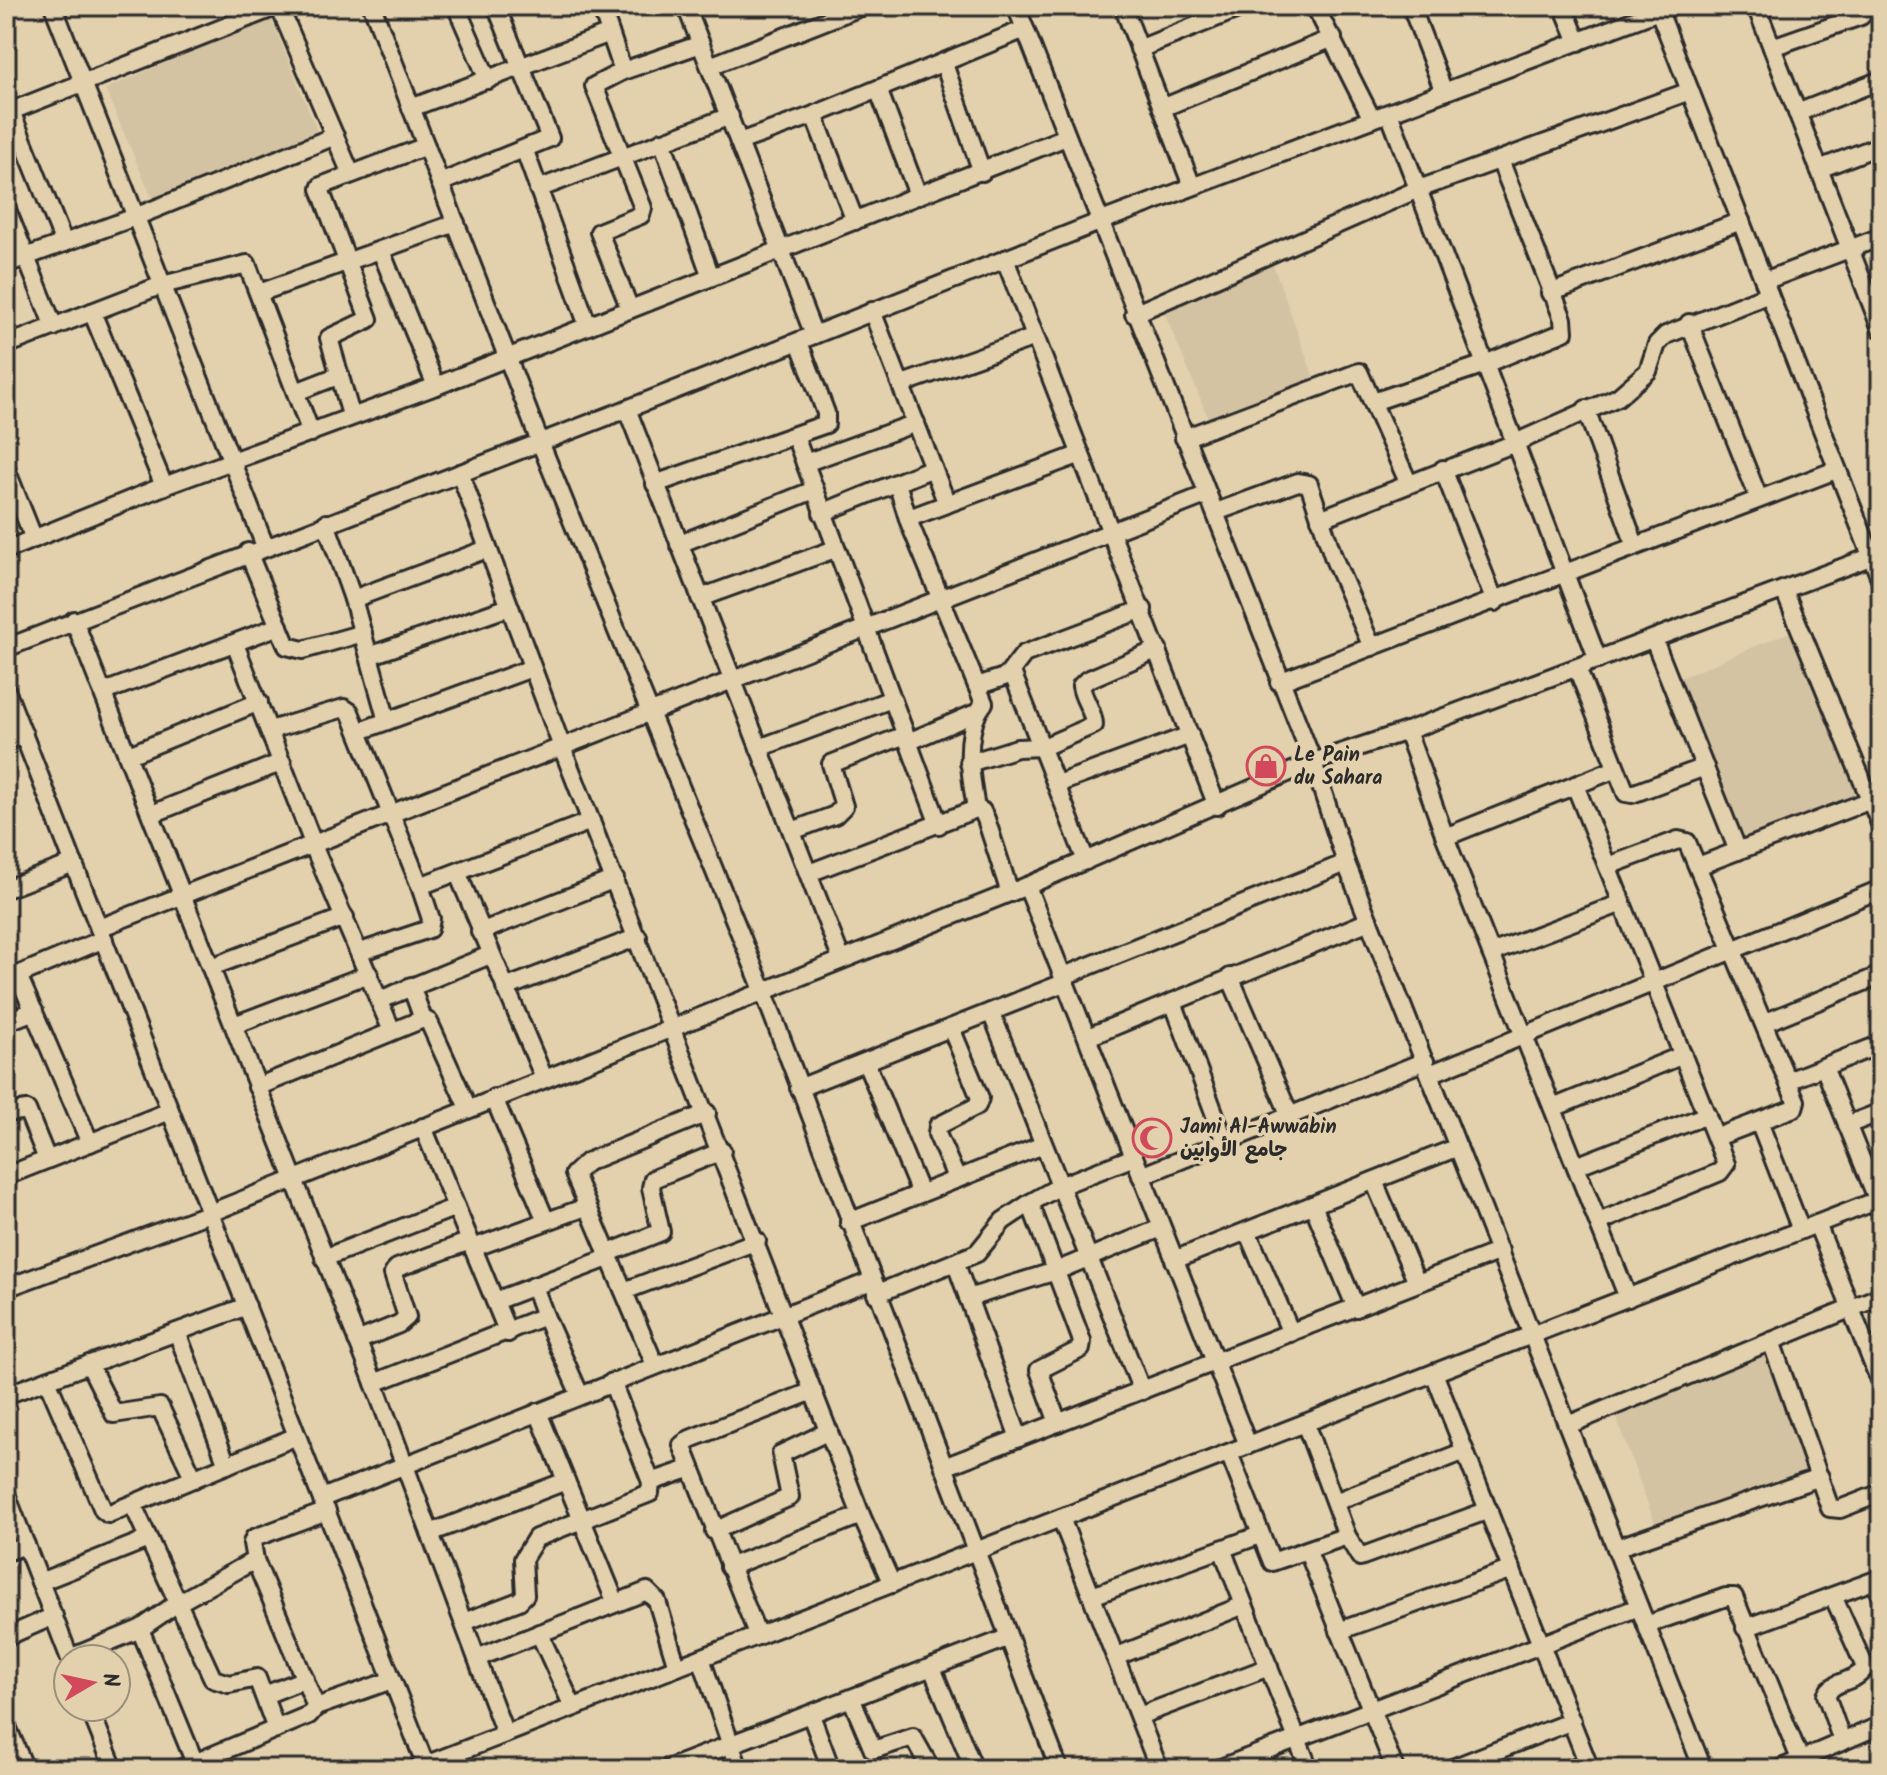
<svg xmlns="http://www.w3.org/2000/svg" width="1887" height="1775" viewBox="0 0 1887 1775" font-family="Kalam,'Playpen Sans Arabic',sans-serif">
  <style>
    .built { fill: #d4c3a3 }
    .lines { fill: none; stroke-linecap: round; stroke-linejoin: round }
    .minor-casing { stroke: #2b2b2b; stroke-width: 22 }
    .minor { stroke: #e3d1ae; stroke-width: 16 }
    .labels { text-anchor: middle; stroke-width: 7; stroke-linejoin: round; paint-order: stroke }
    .poi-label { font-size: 20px; font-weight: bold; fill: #2b2b2b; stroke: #e3d1ae; text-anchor: start }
  </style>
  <rect width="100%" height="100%" fill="#e3d1ae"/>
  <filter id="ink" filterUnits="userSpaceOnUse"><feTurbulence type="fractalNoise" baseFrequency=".0125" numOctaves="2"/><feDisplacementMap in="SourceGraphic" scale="16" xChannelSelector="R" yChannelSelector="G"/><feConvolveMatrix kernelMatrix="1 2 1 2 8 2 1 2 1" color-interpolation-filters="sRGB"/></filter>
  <g filter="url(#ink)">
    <g class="built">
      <polygon points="271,17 320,138 154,203 105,89"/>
      <polygon points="1271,259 1316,383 1209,420 1162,307"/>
      <polygon points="1794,630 1859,799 1744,846 1673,681"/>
      <polygon points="1772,1350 1816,1471 1657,1529 1613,1409"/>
    </g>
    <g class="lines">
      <defs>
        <g id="minor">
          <polyline points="53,6 265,546"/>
          <polyline points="279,6 351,174"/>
          <polyline points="372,6 540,442 763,990 1059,1769"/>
          <polyline points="456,6 488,80"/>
          <polyline points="601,6 623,71"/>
          <polyline points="686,6 814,335"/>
          <polyline points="1016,6 1313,762 1346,863 1703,1769"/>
          <polyline points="1123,6 1192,186"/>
          <polyline points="1315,6 1372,119"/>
          <polyline points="1411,6 1444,92"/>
          <polyline points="1563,6 1578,42"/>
          <polyline points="1657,6 1881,581"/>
          <polyline points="1756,6 1881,329"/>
          <polyline points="1772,47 1861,16"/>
          <polyline points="1139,49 1245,6"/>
          <polyline points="944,64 982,172"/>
          <polyline points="710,66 863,6"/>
          <polyline points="878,89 918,195"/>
          <polyline points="411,108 610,33"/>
          <polyline points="1162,108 1333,38"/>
          <polyline points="11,111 64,243"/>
          <polyline points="6,113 278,6"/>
          <polyline points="1389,113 1598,660"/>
          <polyline points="1797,113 1881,80"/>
          <polyline points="814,115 855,221"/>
          <polyline points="662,141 711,277"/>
          <polyline points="739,142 814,115 1025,29"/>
          <polyline points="525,151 588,326"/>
          <polyline points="1819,169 1881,145"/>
          <polyline points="440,183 550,138 496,6"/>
          <polyline points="538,189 730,116"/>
          <polyline points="6,207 54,327"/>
          <polyline points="381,251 436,386"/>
          <polyline points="1005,259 1217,806"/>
          <polyline points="6,264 135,217 335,136"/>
          <polyline points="1764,281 1881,237"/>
          <polyline points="259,293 456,223"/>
          <polyline points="1550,293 1741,221"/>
          <polyline points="630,309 599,232 641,215 643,208 594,86 623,71 701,44"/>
          <polyline points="872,311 947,504"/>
          <polyline points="92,312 164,486"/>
          <polyline points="1134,314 1416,190 1690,91"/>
          <polyline points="1689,323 1759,499"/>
          <polyline points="6,345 162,285 247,264 311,433"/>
          <polyline points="902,384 1035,337"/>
          <polyline points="296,392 340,375"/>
          <polyline points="1373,402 1485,364 1564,332 1563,319 1500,160"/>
          <polyline points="627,409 841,958"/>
          <polyline points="1586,409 1635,545"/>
          <polyline points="351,415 329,338 369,319 320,189 321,186 426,146"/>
          <polyline points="795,436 939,825"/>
          <polyline points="1184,438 1359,372 1408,482"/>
          <polyline points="805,463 916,423"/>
          <polyline points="6,469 34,539"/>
          <polyline points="1443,469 1495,602"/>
          <polyline points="460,473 562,747 861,1515 892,1584"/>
          <polyline points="897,483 909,522 984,703 978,712 908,742"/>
          <polyline points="655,484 826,424 826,413 799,342"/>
          <polyline points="1216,512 1298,482 1309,484 1334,559 1372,647"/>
          <polyline points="822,513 933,468"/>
          <polyline points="909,518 1081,454"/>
          <polyline points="1320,519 1515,443 1618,397 1648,371 1657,344 1666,335 1769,294"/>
          <polyline points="326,523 353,599 387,721"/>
          <polyline points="679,544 814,490"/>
          <polyline points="6,550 164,486 436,386 1066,137"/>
          <polyline points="248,552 287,646 303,650 363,633"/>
          <polyline points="1784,590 1881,826"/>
          <polyline points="700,598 835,549"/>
          <polyline points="353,599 487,549"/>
          <polyline points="74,620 371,1375 505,1734"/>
          <polyline points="1654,640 1738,851"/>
          <polyline points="235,644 313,843"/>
          <polyline points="6,648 627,409 1099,222 1672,6"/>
          <polyline points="369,656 509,607"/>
          <polyline points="1577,668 1626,793 1632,794 1705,767"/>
          <polyline points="1012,672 1086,861"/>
          <polyline points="1279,682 1836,470"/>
          <polyline points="977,686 1007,676 1024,654 1143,609"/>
          <polyline points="6,690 427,1769"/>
          <polyline points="104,692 279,626"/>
          <polyline points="270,730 344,708 350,712 420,886 591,821"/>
          <polyline points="360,731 532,668"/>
          <polyline points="1407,731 1445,837 1628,1298"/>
          <polyline points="6,741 24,734"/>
          <polyline points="759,748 892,699"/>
          <polyline points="129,755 259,702"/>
          <path d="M969,763L1017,748L1043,747L1094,725C1094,711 1083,700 1081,686L1087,680L1158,649"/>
          <polyline points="1057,784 1190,735"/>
          <polyline points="1575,785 1726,1164 1720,1172 1599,1222"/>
          <path d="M976,809C971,777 964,743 978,712"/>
          <polyline points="152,814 282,762"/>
          <polyline points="792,831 835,815 844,806 831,764 905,735"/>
          <polyline points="1445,837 1616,769"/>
          <polyline points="312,843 392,1031"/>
          <polyline points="1608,866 1678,840 1687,842 1796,1101 1794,1108 1717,1137"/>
          <polyline points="1698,866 1871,800"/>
          <polyline points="809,873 976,809 982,811 986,819 1010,893"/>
          <polyline points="458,874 544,1078"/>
          <polyline points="1027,886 1248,1445"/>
          <polyline points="6,889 74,863"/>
          <polyline points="99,928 1208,494"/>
          <polyline points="480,932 615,879"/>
          <polyline points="360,952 429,929 431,919 420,886"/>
          <polyline points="1491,953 1622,903"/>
          <polyline points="211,967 345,917"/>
          <polyline points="18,975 90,1143"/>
          <polyline points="1064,976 1346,863"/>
          <polyline points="1230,977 1290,1116"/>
          <polyline points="6,980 104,939"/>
          <polyline points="411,986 423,1019"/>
          <polyline points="505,988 638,937"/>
          <polyline points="380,1000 490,955"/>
          <polyline points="1173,1002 1225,1142"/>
          <polyline points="6,1004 12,1020"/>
          <polyline points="991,1012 1142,1391"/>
          <polyline points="6,1022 34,1011"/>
          <polyline points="1764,1023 1881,975"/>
          <polyline points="234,1025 369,974"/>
          <polyline points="951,1028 980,1098 977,1106 938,1126 937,1134 957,1179"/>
          <polyline points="1088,1037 1369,921"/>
          <polyline points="866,1062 920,1193"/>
          <polyline points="1824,1067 1878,1201"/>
          <polyline points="1430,1074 1881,889"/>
          <polyline points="1788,1081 1881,1044"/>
          <polyline points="257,1087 423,1019 429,1022 468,1108"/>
          <polyline points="799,1088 1066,982"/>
          <polyline points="494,1098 546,1221"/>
          <polyline points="1553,1108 1683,1055"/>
          <polyline points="6,1113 27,1110 47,1159"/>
          <polyline points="1759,1122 1801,1230"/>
          <polyline points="1847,1125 1881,1112"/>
          <polyline points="423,1127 508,1333"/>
          <polyline points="1576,1166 1707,1115"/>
          <polyline points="6,1176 170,1111"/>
          <polyline points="1141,1176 1425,1061"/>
          <polyline points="1374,1181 1417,1283"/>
          <polyline points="1030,1203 1082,1341 1081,1349 1039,1370 1058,1423"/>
          <polyline points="1313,1205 1356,1308"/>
          <polyline points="849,1222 1043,1145"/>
          <polyline points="1817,1224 1881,1384"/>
          <polyline points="1247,1231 1291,1333"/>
          <polyline points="473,1248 586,1207"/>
          <polyline points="606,1254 661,1232 651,1188 653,1179 722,1151"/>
          <polyline points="324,1258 456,1207"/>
          <polyline points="1174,1260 1458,1147"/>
          <polyline points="956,1264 1019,1438"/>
          <polyline points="534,1286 545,1316"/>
          <polyline points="6,1288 210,1213 1027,886 1313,762 1407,731 1881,553"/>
          <polyline points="624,1291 757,1241"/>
          <polyline points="876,1294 977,1253 1003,1221 1030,1203 1060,1186 1134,1157"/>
          <polyline points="968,1298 1056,1271 1161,1228"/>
          <polyline points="495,1301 608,1258"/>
          <polyline points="177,1332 227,1465"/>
          <polyline points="357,1341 399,1324 407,1317 393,1274 397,1268 470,1241"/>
          <polyline points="1771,1341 1830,1508 1840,1509 1881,1493"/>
          <polyline points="89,1364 114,1414 160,1407 194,1479"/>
          <polyline points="655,1365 574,1174 587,1162 707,1113"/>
          <polyline points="1434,1373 1590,1769"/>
          <polyline points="47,1380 103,1510 108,1514 297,1436"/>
          <polyline points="374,1383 545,1316 580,1395"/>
          <polyline points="6,1395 247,1306"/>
          <polyline points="538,1412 615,1601"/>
          <polyline points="1305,1423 1347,1536 1360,1557 1489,1510"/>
          <polyline points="1568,1425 1881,1296"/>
          <polyline points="1229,1453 1272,1562 1347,1536"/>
          <polyline points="944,1467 1500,1251"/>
          <polyline points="651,1482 689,1469"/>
          <polyline points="6,1494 70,1659"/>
          <polyline points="322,1498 871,1281"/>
          <polyline points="1335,1502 1465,1451"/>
          <polyline points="133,1505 213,1679 229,1684 257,1678 276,1729"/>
          <polyline points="1061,1518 1159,1769"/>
          <polyline points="714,1531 790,1497 781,1454 829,1431"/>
          <polyline points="430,1533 566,1481"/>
          <polyline points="1616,1548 1820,1477"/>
          <polyline points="1222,1549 1309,1769"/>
          <polyline points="6,1552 26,1545"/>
          <polyline points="1308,1552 1395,1769"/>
          <polyline points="729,1567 861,1515"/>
          <polyline points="1875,1581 1881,1599"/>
          <polyline points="40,1582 148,1539"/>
          <polyline points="1092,1596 1260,1535"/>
          <path d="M1833,1596L1865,1667C1857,1683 1834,1679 1826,1695L1842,1741"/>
          <polyline points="464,1622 519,1601 525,1595 523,1559 536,1538 650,1493 651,1482 612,1382"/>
          <polyline points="1646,1625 1726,1597 1734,1597 1800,1759"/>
          <polyline points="1745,1628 1881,1578"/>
          <polyline points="140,1629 195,1763"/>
          <polyline points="1339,1631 1512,1569"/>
          <polyline points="539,1633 573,1707"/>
          <polyline points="758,1636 682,1445 690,1439 813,1391"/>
          <polyline points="6,1637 54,1616"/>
          <polyline points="1115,1657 1244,1605"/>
          <polyline points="70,1658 140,1629 176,1604 255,1560"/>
          <polyline points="477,1658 647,1591 657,1601 677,1667"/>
          <polyline points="701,1658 739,1769"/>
          <polyline points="932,1668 974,1769"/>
          <polyline points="265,1695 305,1679"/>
          <polyline points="852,1700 873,1750 913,1737 931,1769"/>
          <polyline points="89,1707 114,1769"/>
          <polyline points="316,1707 255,1560 252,1543 254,1538 327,1511"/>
          <polyline points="811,1715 831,1769"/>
          <polyline points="1139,1716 1269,1667"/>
          <polyline points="6,1724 25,1769"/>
          <polyline points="180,1769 309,1715 316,1707 392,1680"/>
          <polyline points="415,1769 1881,1199"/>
          <polyline points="667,1769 1007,1638"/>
          <polyline points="1218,1769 1639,1607"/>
          <polyline points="1450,1769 1572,1721"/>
          <polyline points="1570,1769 1587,1762"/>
          <polyline points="1779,1769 1881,1725"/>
        </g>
      </defs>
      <use href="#minor" class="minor-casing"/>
      <use href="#minor" class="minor"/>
    </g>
  </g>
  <defs>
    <symbol id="shop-ring" viewBox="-11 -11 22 22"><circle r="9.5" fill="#e3d1ae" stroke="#d1495b" stroke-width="1.5"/><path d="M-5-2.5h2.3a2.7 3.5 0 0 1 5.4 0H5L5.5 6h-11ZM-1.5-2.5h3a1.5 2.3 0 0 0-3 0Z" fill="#d1495b"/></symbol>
    <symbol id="mosque-ring" viewBox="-11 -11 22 22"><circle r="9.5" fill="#e3d1ae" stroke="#d1495b" stroke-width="1.5"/><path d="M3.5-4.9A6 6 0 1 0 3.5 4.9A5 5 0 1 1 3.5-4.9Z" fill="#d1495b"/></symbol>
  </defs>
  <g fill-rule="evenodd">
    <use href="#shop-ring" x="1244" y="744" width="44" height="44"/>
    <use href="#mosque-ring" x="1130" y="1116" width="44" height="44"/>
  </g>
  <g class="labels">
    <g class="poi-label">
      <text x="1294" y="761">Le Pain<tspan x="1294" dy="23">du Sahara</tspan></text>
      <text x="1180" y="1133">Jami Al-Awwabin<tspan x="1180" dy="23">جامع الأوابين</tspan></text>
    </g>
  </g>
  <rect width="1887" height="1775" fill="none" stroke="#e3d1ae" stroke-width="32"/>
  <rect x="16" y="16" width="1855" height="1743" fill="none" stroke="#2b2b2b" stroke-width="3" filter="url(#ink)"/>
  <g transform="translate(92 1683) rotate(81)"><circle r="38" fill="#e3d1ae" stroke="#998f7a" stroke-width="2"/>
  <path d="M0-6L14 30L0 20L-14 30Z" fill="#d1495b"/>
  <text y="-12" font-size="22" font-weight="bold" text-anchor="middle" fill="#2b2b2b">N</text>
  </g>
</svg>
